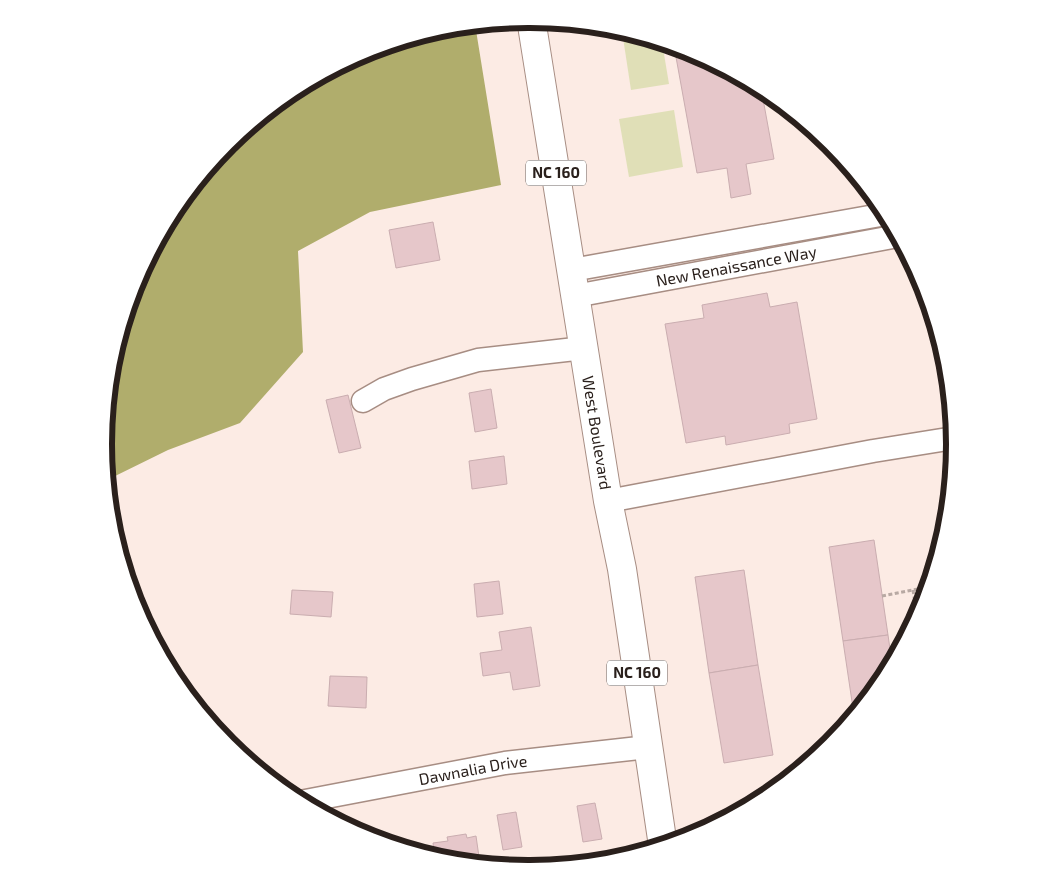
<svg xmlns="http://www.w3.org/2000/svg" width="1058" height="888" viewBox="0 0 1058 888" font-family="'Exo 2',sans-serif">
  <style>
    .green { fill: #e0dfb7 }
    .forest { fill: #b0ad6c }
    .building { fill: #e6c7ca; stroke: #caadb0 }
    .lines { fill: none; stroke-linecap: round; stroke-linejoin: round }
    .minor-casing { stroke: #a78d83; stroke-width: 25 }
    .major-casing { stroke: #a78d83; stroke-width: 30 }
    .path { stroke: #b8a9a3; stroke-width: 3; stroke-dasharray: 4 2.5; stroke-linecap: butt }
    .minor { stroke: #fff; stroke-width: 22 }
    .major { stroke: #fff; stroke-width: 28 }
    .labels { text-anchor: middle; stroke-width: 5; stroke-linejoin: round; paint-order: stroke }
    .shield { fill: #fff; stroke: #6a6360; stroke-width: 1 }
    .shield-label { font-size: 15px; font-weight: bold; fill: #2a201c }
    .street-label { font-size: 16px; fill: #2a201c; stroke: #fff }
    .rim { fill: none; stroke: #2a201c; stroke-width: 6 }
  </style>
  <rect width="100%" height="100%" fill="#fcebe4"/>
  <g class="green">
    <polygon points="622,31 662,42 669,84 631,90"/>
    <polygon points="674,110 683,167 629,177 619,119"/>
  </g>
  <polygon class="forest" points="475,24 501,185 370,212 298,251 303,352 240,423 168,450 107,480 104,444 112,361 136,281 176,208 229,143 293,90 367,51 446,27"/>
  <g class="building">
    <polygon points="674,46 692,51 761,88 774,159 746,164 751,194 731,198 727,168 697,173"/>
    <polygon points="433,222 440,260 396,268 389,230"/>
    <polygon points="767,293 770,307 797,302 817,419 789,424 790,433 726,445 725,436 686,443 665,324 704,318 702,305"/>
    <polygon points="491,389 497,428 475,432 469,393"/>
    <polygon points="348,395 361,448 339,453 326,400"/>
    <polygon points="504,456 507,484 472,489 469,461"/>
    <polygon points="874,540 888,635 843,641 829,547"/>
    <polygon points="744,570 758,665 709,673 695,577"/>
    <polygon points="499,581 503,614 477,617 474,584"/>
    <polygon points="292,590 333,592 331,617 290,614"/>
    <polygon points="531,627 540,686 513,690 510,672 483,676 480,653 502,650 499,632"/>
    <polygon points="888,635 892,663 882,680 854,715 843,641"/>
    <polygon points="758,665 773,755 724,763 709,673"/>
    <polygon points="330,676 367,677 366,708 328,706"/>
    <polygon points="595,803 602,839 583,842 577,806"/>
    <polygon points="516,812 522,847 503,850 497,815"/>
    <polygon points="466,834 467,838 476,836 480,864 446,861 435,858 433,843 448,841 447,837"/>
  </g>
  <g class="lines">
    <defs>
      <g id="minor">
        <polyline points="572,270 886,214"/>
        <path id="s1" d="M575,296L898,236"/>
        <polyline points="363,401 384,389 412,379 478,360 584,348"/>
        <polyline points="608,501 873,451 954,438"/>
        <path id="s2" d="M300,802L505,763L648,747"/>
      </g>
      <g id="major">
        <path id="s3" d="M531,19L608,501L622,569L663,846"/>
      </g>
    </defs>
    <use href="#minor" class="minor-casing"/>
    <use href="#major" class="major-casing"/>
    <g class="path">
      <polyline points="913,590 917,615"/>
      <polyline points="882,596 928,587"/>
    </g>
    <use href="#minor" class="minor"/>
    <use href="#major" class="major"/>
  </g>
  <g class="labels">
    <g class="shield">
      <rect x="526" y="160.5" width="60" height="25" rx="4"/>
      <rect x="607" y="660.5" width="60" height="25" rx="4"/>
    </g>
    <g class="shield-label">
      <text x="556" y="178">NC 160</text>
      <text x="637" y="678">NC 160</text>
    </g>
    <g class="street-label">
      <text dy="6" stroke="none"><textPath href="#s1" startOffset="164">New Renaissance Way</textPath></text>
      <text dy="6" stroke="none"><textPath href="#s3" startOffset="419">West Boulevard</textPath></text>
      <text dy="6" stroke="none"><textPath href="#s2" startOffset="176">Dawnalia Drive</textPath></text>
    </g>
  </g>
  <path d="M0 0H1058V888H0ZM528 28H530A416 416 0 0 1 946 444V444A416 416 0 0 1 530 860H528A416 416 0 0 1 112 444V444A416 416 0 0 1 528 28Z" fill="#fff" fill-rule="evenodd"/>
  <path class="rim" d="M528 28H530A416 416 0 0 1 946 444V444A416 416 0 0 1 530 860H528A416 416 0 0 1 112 444V444A416 416 0 0 1 528 28Z"/>
</svg>
